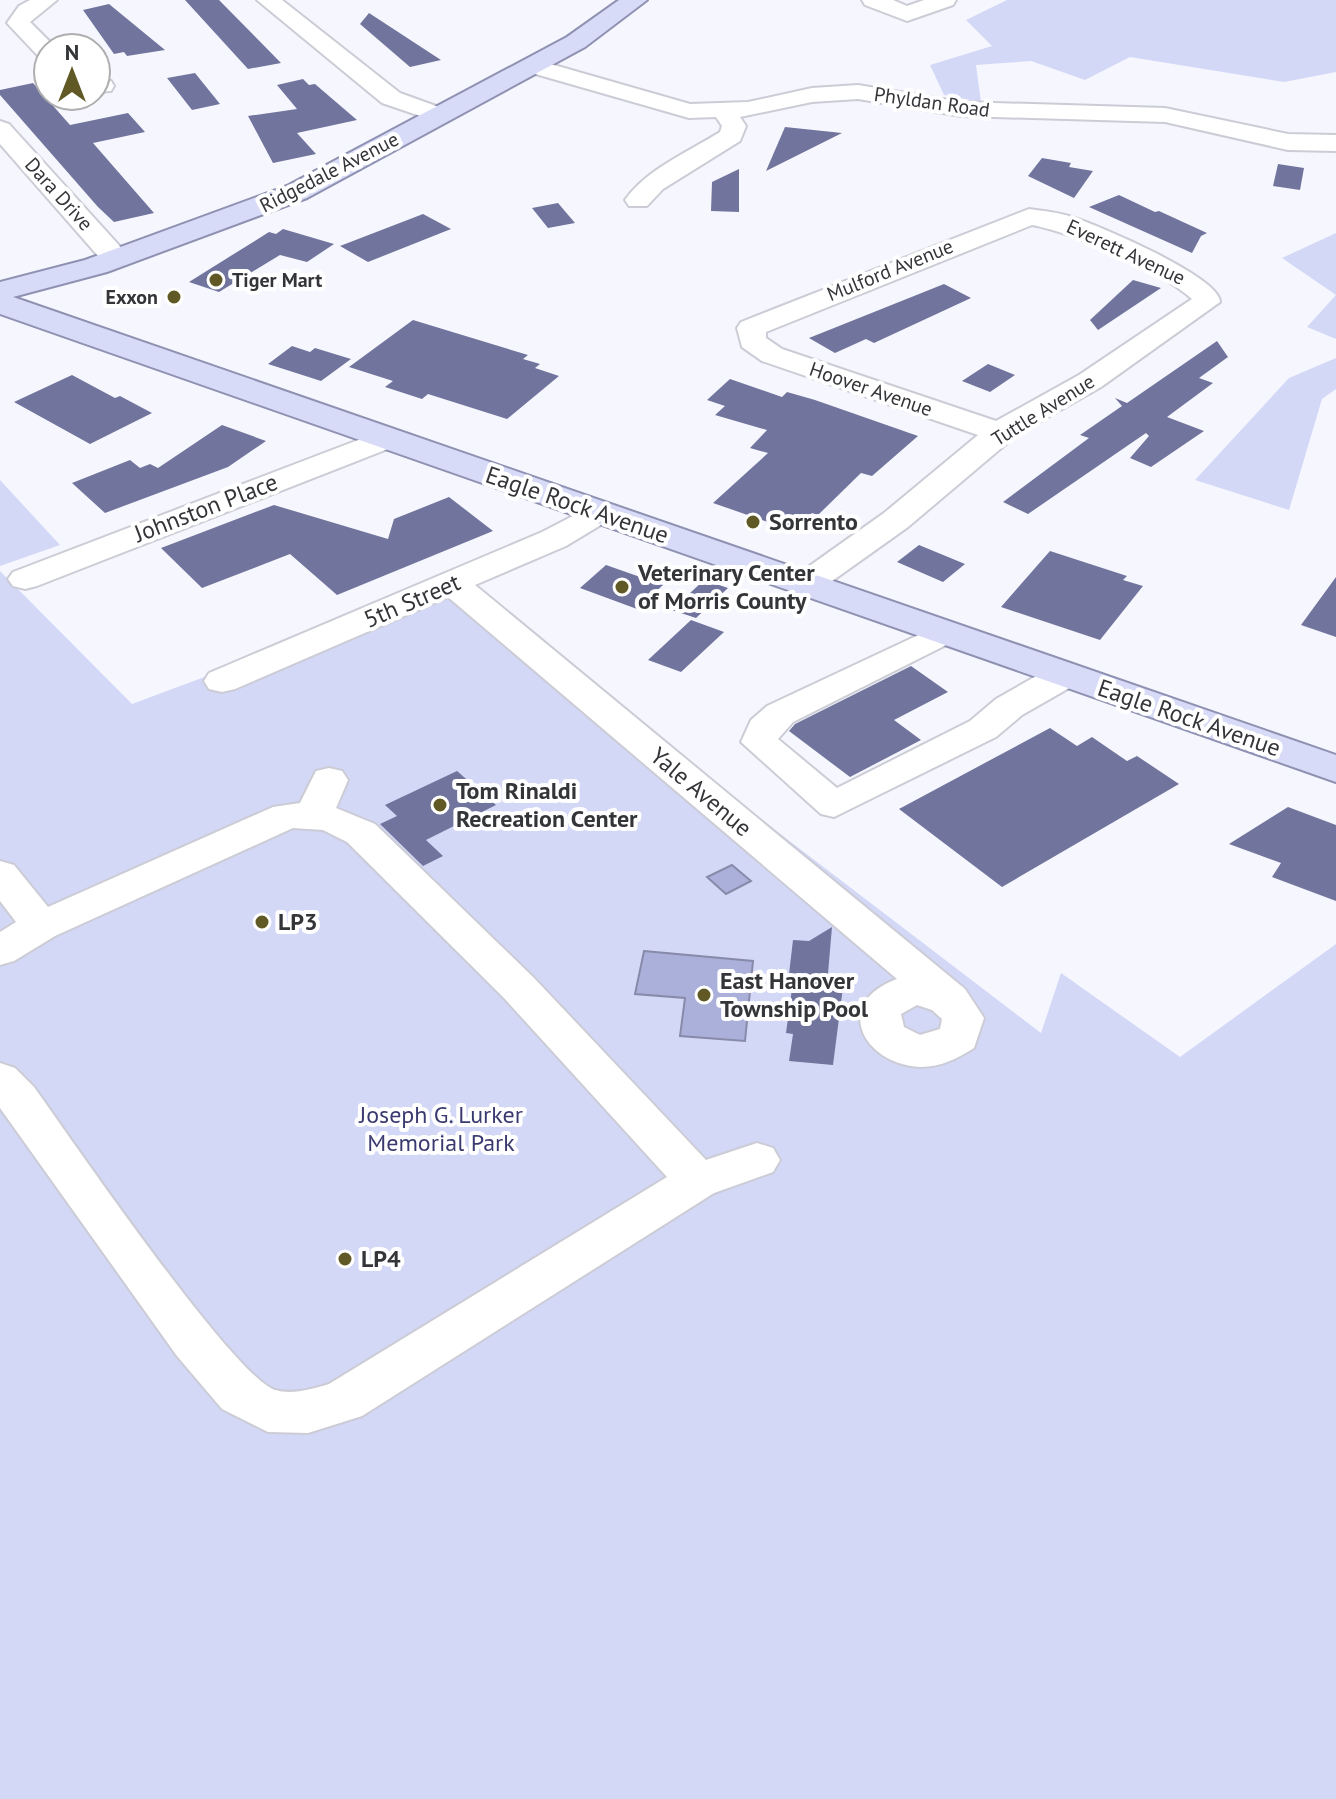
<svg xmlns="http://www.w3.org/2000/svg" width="1336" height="1799" viewBox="0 0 1336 1799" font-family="'PT Sans',sans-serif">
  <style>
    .green { fill: #d4d8f7 }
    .water { fill: #abb0da; stroke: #878ba9; stroke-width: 2 }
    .building { fill: #71749c }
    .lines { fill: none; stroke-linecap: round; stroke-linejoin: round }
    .minor-casing { stroke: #cbccd5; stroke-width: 4 }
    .major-casing { stroke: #8e91b1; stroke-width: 4 }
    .minor { fill: #fff; fill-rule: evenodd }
    .major { fill: #d8dbf7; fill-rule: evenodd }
    .poi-dot { fill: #615925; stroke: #fff; stroke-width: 3 }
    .labels { text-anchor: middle; stroke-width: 8; stroke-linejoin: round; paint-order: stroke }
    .far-street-label { font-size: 20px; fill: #343538; stroke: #fff }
    .far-poi-label { font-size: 20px; font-weight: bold; fill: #343538; stroke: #fff; text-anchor: start }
    .street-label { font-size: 24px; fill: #343538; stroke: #fff }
    .poi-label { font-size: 24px; font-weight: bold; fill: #343538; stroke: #fff; text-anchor: start }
    .park-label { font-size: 24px; fill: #3a3a70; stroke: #fff }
  </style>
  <rect width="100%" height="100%" fill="#f6f7fe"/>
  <g class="green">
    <polygon points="1007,0 1336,0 1336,72 1284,82 1130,57 1085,80 1031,61 976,65 981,102 944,95 930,65 992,46 966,20"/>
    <polygon points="1336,233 1336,339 1307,327 1336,295 1282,258"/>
    <polygon points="1336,358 1336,389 1322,399 1289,510 1195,480 1289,378"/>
    <polygon points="0,480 60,545 0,566"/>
    <polygon points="0,571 132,704 453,584 1041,1033 1061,973 1180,1057 1336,944 1336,1799 0,1799"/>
  </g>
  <g class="water">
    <polygon points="732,865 751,881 726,894 707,877"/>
    <polygon points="644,951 753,961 745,1041 680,1036 685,998 635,994"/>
  </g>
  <g class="building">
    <polygon points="185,0 219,0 281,63 248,69"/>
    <polygon points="109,4 165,50 127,56 124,52 114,54 83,10"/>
    <polygon points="369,13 441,60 410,67 360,24"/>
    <polygon points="195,73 220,104 192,110 167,78"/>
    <polygon points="303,79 309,85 315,84 357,120 297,133 316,154 273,163 248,116 297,109 277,85"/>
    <polygon points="33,83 70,125 128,113 145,132 93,143 154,213 114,222 98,207 0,95 0,90"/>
    <polygon points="785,127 842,133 766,171"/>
    <polygon points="1042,158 1071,163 1069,167 1093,171 1074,198 1028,176"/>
    <polygon points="1278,164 1304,168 1300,190 1273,186"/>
    <polygon points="739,169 739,212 711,211 712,182"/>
    <polygon points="1119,195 1155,212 1159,211 1207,233 1201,236 1192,253 1089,207"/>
    <polygon points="558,203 575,223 548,228 532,208"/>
    <polygon points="423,214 451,229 368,262 340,246"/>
    <polygon points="283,229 334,244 307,262 280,255 219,292 189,282 269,232 276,234"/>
    <polygon points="1133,280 1161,288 1098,330 1090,320"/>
    <polygon points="944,284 971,298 874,343 866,339 835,353 809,338"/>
    <polygon points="413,320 528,355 523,359 540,364 535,368 559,376 507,419 428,394 422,399 385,387 393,381 349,367"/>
    <polygon points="1217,341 1228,357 1199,378 1213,383 1167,417 1204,431 1151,467 1130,458 1149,436 1146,433 1028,514 1003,502 1089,438 1080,435 1122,406 1115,398 1127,403"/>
    <polygon points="292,346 310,352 315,348 351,359 321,381 268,364"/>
    <polygon points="988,364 1015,375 990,392 962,381"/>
    <polygon points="72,375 115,398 120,396 152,413 90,444 14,402"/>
    <polygon points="730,379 782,397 787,392 815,400 918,436 872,476 861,473 818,515 812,513 794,531 713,503 768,453 750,448 767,430 715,415 725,406 707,400"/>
    <polygon points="222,425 266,441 228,467 105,513 72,483 130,460 140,468 150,464 158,468"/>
    <polygon points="449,497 493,531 337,595 290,554 202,588 161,548 274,505 388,539 394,519"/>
    <polygon points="919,545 965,564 943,582 897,562"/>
    <polygon points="1050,551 1127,576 1123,580 1143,586 1100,640 1001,607"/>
    <polygon points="606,565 663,585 637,609 580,588"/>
    <polygon points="1336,577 1336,637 1301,625"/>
    <polygon points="704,580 728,588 696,618 672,610"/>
    <polygon points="691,620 724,632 681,672 648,660"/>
    <polygon points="911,666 948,692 894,720 921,740 850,777 789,731 795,724"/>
    <polygon points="1050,728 1077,746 1092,737 1127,761 1137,756 1179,784 1002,887 899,809"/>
    <polygon points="457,771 496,805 426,840 443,856 423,866 380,824 397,816 385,805"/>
    <polygon points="1288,807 1336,825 1336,901 1272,877 1281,863 1229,844"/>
    <polygon points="832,927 827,985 843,987 833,1065 789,1061 793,1034 786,1033 794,974 789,974 793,940 809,941"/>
  </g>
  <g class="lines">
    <defs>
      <g id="minor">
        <polygon points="30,0 57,0 30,22 56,48 48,48 48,60 40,58 7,23 19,6"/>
        <polygon points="257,0 282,0 400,93 447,110 450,115 438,122 382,103"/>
        <polygon points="862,0 893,0 907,6 924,0 956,0 953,5 907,21 865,5"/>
        <path d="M533,59L690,104L748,102L812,88L858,85L961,102L1165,108L1288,134L1336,135V151L1288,150L1165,122L961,116L858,99L812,102L740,117L746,126L740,141L663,189L647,206H629L625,200C647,169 688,152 720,132L722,126L716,117L689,118L525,71L521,66Z"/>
        <polygon points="96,77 111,81 114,86 111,91 96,92"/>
        <polygon points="0,121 9,124 126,253 130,259 126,265 106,265 0,144"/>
        <path d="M1029,209C1043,211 1058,212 1072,217C1098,225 1220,277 1220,302L1101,387L1018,434L908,527L818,591L806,594L794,591L789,584L794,577L884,513L978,435L762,361L742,347L737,328L741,322ZM1032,225C1074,233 1160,270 1192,299L1079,375L996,421L782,349L766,338V332Z"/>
        <polygon points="387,429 398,431 403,438 398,445 37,586 25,589 13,586 8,579 13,572"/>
        <path d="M598,503L609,506L614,513L609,520L566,546L475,585L965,989L984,1018L974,1048C958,1058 941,1067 921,1067C863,1065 831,1003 897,979L448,597L235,689L222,692L209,689L204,681L209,673L542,532ZM917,1005L932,1010L942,1019L940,1029L920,1035L904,1027L901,1014Z"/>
        <polygon points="944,623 956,626 961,633 956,640 793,722 778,739 837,788 970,721 996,699 1052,667 1065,664 1078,667 1083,675 1078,683 1022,715 996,737 834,817 821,814 741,742 751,720 767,706"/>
        <path d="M329,768L342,771L348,780L336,808L375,824L534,978L706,1160L757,1143L773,1148L780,1160L773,1172L714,1193L362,1416L308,1433L268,1432L222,1409L177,1356L0,1108V1063L15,1068L34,1087C70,1137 233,1376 275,1390C292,1395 313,1389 329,1384L667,1177L504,998L347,842L323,830L293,828L55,936L14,961L0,965V932L16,922L0,901V861L14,865L48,907L273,807L300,803L316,771Z"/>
      </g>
      <polygon id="major" points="619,0 647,0 585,47 307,198 107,272 13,297 1336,755 1336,782 0,314 0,282 85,260 287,186 567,37"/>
    </defs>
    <use href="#minor" class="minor-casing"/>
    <use href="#major" class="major-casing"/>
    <use href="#minor" class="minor"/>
    <use href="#major" class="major"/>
  </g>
  <g class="poi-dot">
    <circle cx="216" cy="280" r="8"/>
    <circle cx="174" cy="297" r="8"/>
    <circle cx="753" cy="522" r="8"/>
    <circle cx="622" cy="587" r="8"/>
    <circle cx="440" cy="805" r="8"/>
    <circle cx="262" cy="922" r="8"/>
    <circle cx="704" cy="995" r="8"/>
    <circle cx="345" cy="1259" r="8"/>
  </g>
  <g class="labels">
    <g class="far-street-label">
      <text transform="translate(932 102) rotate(8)" y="7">Phyldan Road</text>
      <text transform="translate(329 172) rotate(-27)" y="7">Ridgedale Avenue</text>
      <text transform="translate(59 194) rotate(48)" y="7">Dara Drive</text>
      <text transform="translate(1126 252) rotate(25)" y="7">Everett Avenue</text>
      <text transform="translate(890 270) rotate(-22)" y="7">Mulford Avenue</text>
      <text transform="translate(871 389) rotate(19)" y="7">Hoover Avenue</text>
      <text transform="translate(1043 410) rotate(-32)" y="7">Tuttle Avenue</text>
    </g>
    <g class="far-poi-label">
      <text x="232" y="287">Tiger Mart</text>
      <text x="158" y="304" text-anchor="end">Exxon</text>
    </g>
    <g class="street-label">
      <text transform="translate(577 505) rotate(19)" y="8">Eagle Rock Avenue</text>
      <text transform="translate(206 508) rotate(-21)" y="8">Johnston Place</text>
      <text transform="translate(412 601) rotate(-23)" y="8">5th Street</text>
      <text transform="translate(1189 718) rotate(19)" y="8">Eagle Rock Avenue</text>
      <text transform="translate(701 792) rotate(40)" y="8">Yale Avenue</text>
    </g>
    <g class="poi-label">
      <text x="769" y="530">Sorrento</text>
      <text x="638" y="581">Veterinary Center<tspan x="638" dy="28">of Morris County</tspan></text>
      <text x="456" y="799">Tom Rinaldi<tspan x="456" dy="28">Recreation Center</tspan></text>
      <text x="278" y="930">LP3</text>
      <text x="720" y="989">East Hanover<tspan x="720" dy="28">Township Pool</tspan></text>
      <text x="361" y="1267">LP4</text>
    </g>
    <g class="park-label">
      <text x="441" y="1123">Joseph G. Lurker<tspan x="441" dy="28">Memorial Park</tspan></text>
    </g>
  </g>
  <g transform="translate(72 72)"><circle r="38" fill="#ffffff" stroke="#aeaeaf" stroke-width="2"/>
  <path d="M0-6L14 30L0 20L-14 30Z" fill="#615925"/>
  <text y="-12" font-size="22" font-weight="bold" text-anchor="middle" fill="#343538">N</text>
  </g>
</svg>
